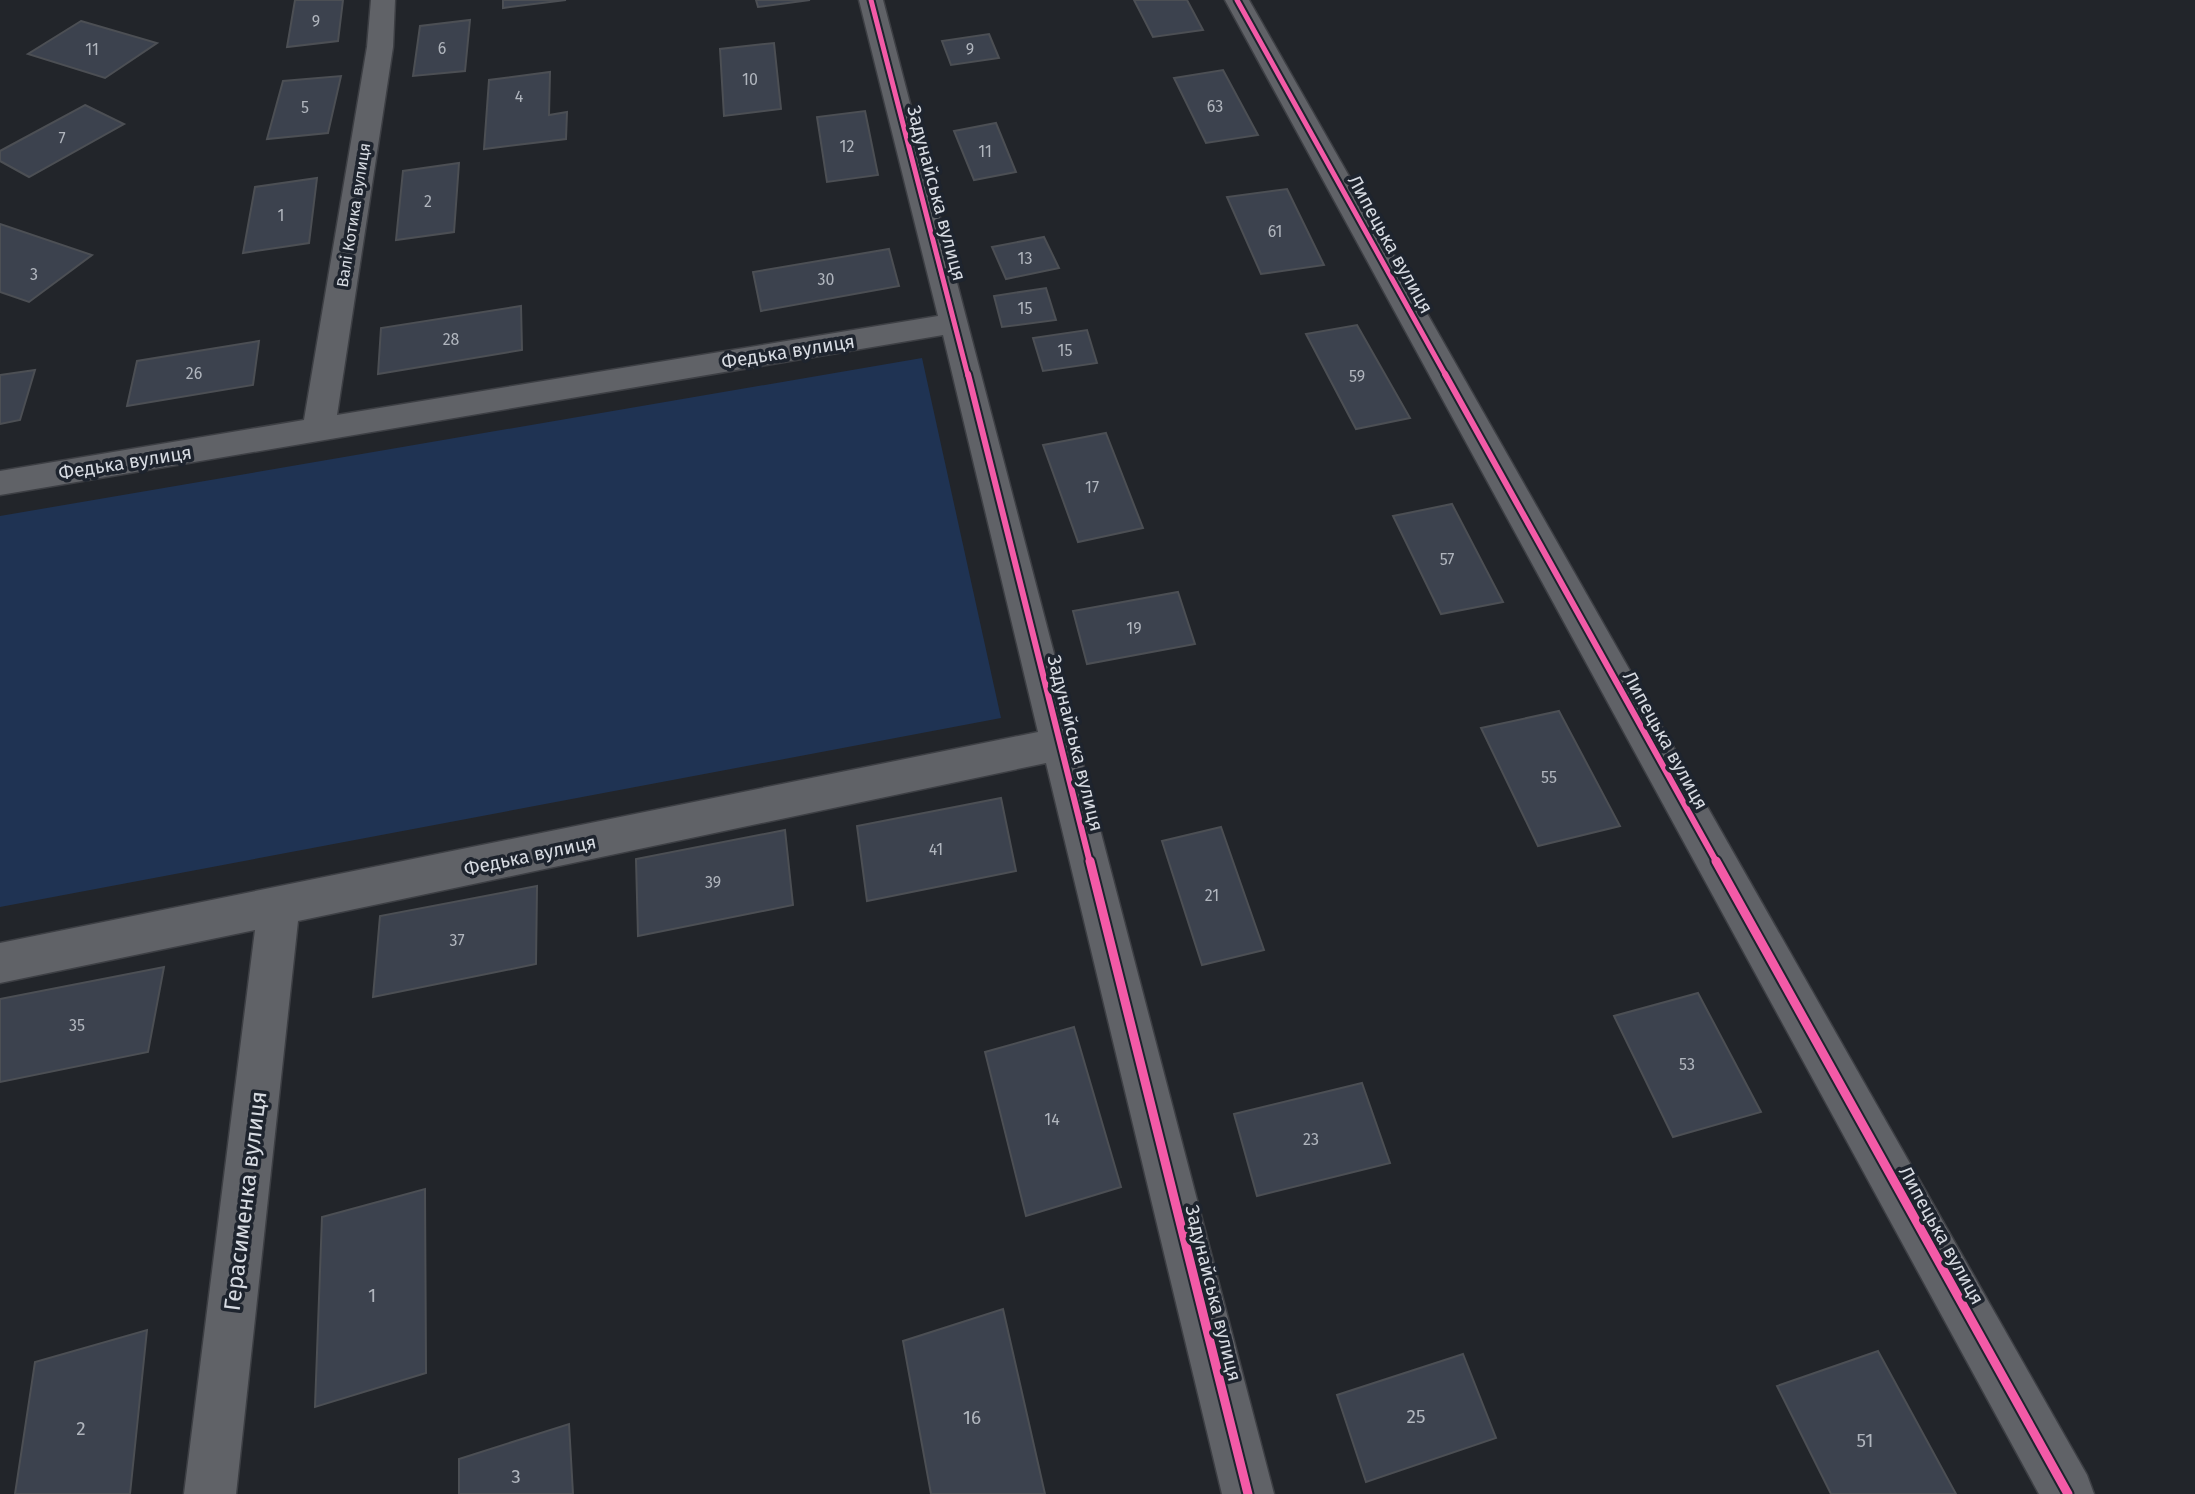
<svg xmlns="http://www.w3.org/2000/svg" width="2195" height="1494" viewBox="0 0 2195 1494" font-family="'Fira Sans',sans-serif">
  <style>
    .green { fill: #1f3353 }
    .building { fill: #3c424e; stroke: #4c4f54; stroke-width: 2 }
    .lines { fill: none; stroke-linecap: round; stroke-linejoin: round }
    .minor-casing { stroke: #3d3f44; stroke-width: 3 }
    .minor { fill: #606267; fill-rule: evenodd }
    .cycleway-far2-casing { stroke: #1e242e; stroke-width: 9 }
    .cycleway-far1-casing { stroke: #1e242e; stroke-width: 10 }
    .cycleway-casing { stroke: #1e242e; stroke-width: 13 }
    .cycleway-far2 { stroke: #f35aa7; stroke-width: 5 }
    .cycleway-far1 { stroke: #f35aa7; stroke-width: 6 }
    .cycleway { stroke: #f35aa7; stroke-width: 9 }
    .labels { text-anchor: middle; stroke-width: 7; stroke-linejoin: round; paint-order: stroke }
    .number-label { font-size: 16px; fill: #b0b5bd }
    .far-street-label { font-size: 16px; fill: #d7dbe2; stroke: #1e242e }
    .street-label { font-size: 19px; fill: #d7dbe2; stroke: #1e242e }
    .near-number-label { font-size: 19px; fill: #b0b5bd }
    .near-street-label { font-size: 23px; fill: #d7dbe2; stroke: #1e242e }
  </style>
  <rect width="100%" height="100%" fill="#22252a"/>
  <polygon class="green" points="922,358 1001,718 0,907 0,516"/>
  <g class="building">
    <polygon points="295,0 343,0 338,41 287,47"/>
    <polygon points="503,0 566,0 503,8"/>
    <polygon points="756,0 810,0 758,7"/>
    <polygon points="1134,0 1187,0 1203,30 1153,37"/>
    <polygon points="470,20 465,71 413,76 420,26"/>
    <polygon points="81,21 157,43 105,78 28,54"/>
    <polygon points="989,34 999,58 951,65 942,41"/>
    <polygon points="774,43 781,109 724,116 720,49"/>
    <polygon points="1223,70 1258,135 1206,143 1174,78"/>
    <polygon points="550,72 549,115 567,112 566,139 484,149 489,80"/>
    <polygon points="341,76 328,133 267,139 283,81"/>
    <polygon points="85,105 124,124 29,177 0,161 0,151"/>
    <polygon points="865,111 878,175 827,182 817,117"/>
    <polygon points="996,123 1016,172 974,180 954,131"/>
    <polygon points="459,163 454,232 396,240 403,171"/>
    <polygon points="317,178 309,243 243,253 255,187"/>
    <polygon points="1287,189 1324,265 1261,274 1227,197"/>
    <polygon points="0,224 92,255 29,302 0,292"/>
    <polygon points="1044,237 1059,268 1006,279 992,247"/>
    <polygon points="889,249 899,286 761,311 753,272"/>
    <polygon points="1046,288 1056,320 1002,327 994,296"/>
    <polygon points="521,306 522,350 378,374 381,328"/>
    <polygon points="1357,325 1410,418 1356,429 1306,334"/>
    <polygon points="1087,330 1097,363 1043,371 1033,338"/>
    <polygon points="259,341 253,385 127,406 137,361"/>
    <polygon points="35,370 20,420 0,424 0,375"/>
    <polygon points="1106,433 1143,528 1078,542 1043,445"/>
    <polygon points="1452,504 1503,602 1441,614 1393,516"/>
    <polygon points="1178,592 1195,644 1087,664 1073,611"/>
    <polygon points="1559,711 1620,826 1538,846 1481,728"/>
    <polygon points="1001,798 1016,871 867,901 857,826"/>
    <polygon points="1221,827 1264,950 1202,965 1162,841"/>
    <polygon points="785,830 793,905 638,936 636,859"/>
    <polygon points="537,886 536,964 373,997 380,916"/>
    <polygon points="164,967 148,1052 0,1082 0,999"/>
    <polygon points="1698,993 1761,1112 1673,1137 1614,1016"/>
    <polygon points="1074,1027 1121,1187 1026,1216 985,1052"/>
    <polygon points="1362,1083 1390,1163 1257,1196 1234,1114"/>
    <polygon points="425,1189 426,1373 315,1407 322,1217"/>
    <polygon points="1003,1309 1045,1494 931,1494 903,1341"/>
    <polygon points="147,1330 130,1494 15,1494 35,1362"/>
    <polygon points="1878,1351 1956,1494 1831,1494 1777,1386"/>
    <polygon points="1463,1354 1496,1438 1366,1482 1337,1395"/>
    <polygon points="569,1424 573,1494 459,1494 459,1459"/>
  </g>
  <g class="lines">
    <defs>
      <g id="minor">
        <polygon points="371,0 395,0 393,47 337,415 938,316 859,0 883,0 1274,1494 1222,1494 1046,763 298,921 236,1494 184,1494 255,930 0,983 0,943 1038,732 943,335 0,495 0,471 304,420 367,47"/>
        <polygon points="1225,0 1249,0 2087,1475 2094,1494 2039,1494"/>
      </g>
    </defs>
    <use href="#minor" class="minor-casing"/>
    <use href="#minor" class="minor"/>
    <defs>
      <g id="cycleway-far2">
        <polyline points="871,0 968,376"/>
        <polyline points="1237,0 1446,376"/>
      </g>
      <g id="cycleway-far1">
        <polyline points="968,374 1090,863"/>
        <polyline points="1445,374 1717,863"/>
      </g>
      <g id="cycleway">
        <polyline points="1090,861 1248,1494"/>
        <polyline points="1716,861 2068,1494"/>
      </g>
    </defs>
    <use href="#cycleway-far2" class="cycleway-far2-casing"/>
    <use href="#cycleway-far1" class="cycleway-far1-casing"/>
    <use href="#cycleway" class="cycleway-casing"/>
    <use href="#cycleway-far2" class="cycleway-far2"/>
    <use href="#cycleway-far1" class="cycleway-far1"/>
    <use href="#cycleway" class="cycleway"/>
  </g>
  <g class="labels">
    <g class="number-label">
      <text x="316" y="27">9</text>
      <text x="442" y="54">6</text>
      <text x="92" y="55">11</text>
      <text x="970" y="55">9</text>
      <text x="750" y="85">10</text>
      <text x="519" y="102">4</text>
      <text x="1215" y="112">63</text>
      <text x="305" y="113">5</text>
      <text x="62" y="144">7</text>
      <text x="847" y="152">12</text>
      <text x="985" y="157">11</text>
      <text x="428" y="207">2</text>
      <text x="281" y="221">1</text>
      <text x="1275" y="237">61</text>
      <text x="1025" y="264">13</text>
      <text x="34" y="280">3</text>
      <text x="826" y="285">30</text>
      <text x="1025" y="314">15</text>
      <text x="451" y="345">28</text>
      <text x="1065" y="356">15</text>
      <text x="194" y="379">26</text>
      <text x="1357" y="382">59</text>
      <text x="1092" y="493">17</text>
      <text x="1447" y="565">57</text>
      <text x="1134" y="634">19</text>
      <text x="1549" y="783">55</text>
      <text x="936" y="855">41</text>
      <text x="713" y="888">39</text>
      <text x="1212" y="901">21</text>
      <text x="457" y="946">37</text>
      <text x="77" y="1031">35</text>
      <text x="1687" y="1070">53</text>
      <text x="1052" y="1125">14</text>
      <text x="1311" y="1145">23</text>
    </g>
    <g class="far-street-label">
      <text transform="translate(353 215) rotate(-81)" y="6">Валі Котика вулиця</text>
    </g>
    <g class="street-label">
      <text transform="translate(937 193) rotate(75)" y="7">Задунайська вулиця</text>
      <text transform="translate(1391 244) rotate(61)" y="7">Липецька вулиця</text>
      <text transform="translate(788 351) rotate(-9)" y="7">Федька вулиця</text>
      <text transform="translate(125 462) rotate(-9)" y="7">Федька вулиця</text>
      <text transform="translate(1666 740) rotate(61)" y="7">Липецька вулиця</text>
      <text transform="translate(1076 743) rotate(76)" y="7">Задунайська вулиця</text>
      <text transform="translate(530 855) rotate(-12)" y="7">Федька вулиця</text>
      <text transform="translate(1942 1235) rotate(61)" y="7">Липецька вулиця</text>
      <text transform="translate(1214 1293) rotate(76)" y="7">Задунайська вулиця</text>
    </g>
    <g class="near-number-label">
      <text x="372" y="1302">1</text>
      <text x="1416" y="1423">25</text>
      <text x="972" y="1424">16</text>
      <text x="81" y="1435">2</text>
      <text x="1865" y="1447">51</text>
      <text x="516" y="1483">3</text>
    </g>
    <g class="near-street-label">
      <text transform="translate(245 1201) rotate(-83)" y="8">Герасименка вулиця</text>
    </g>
  </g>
</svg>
